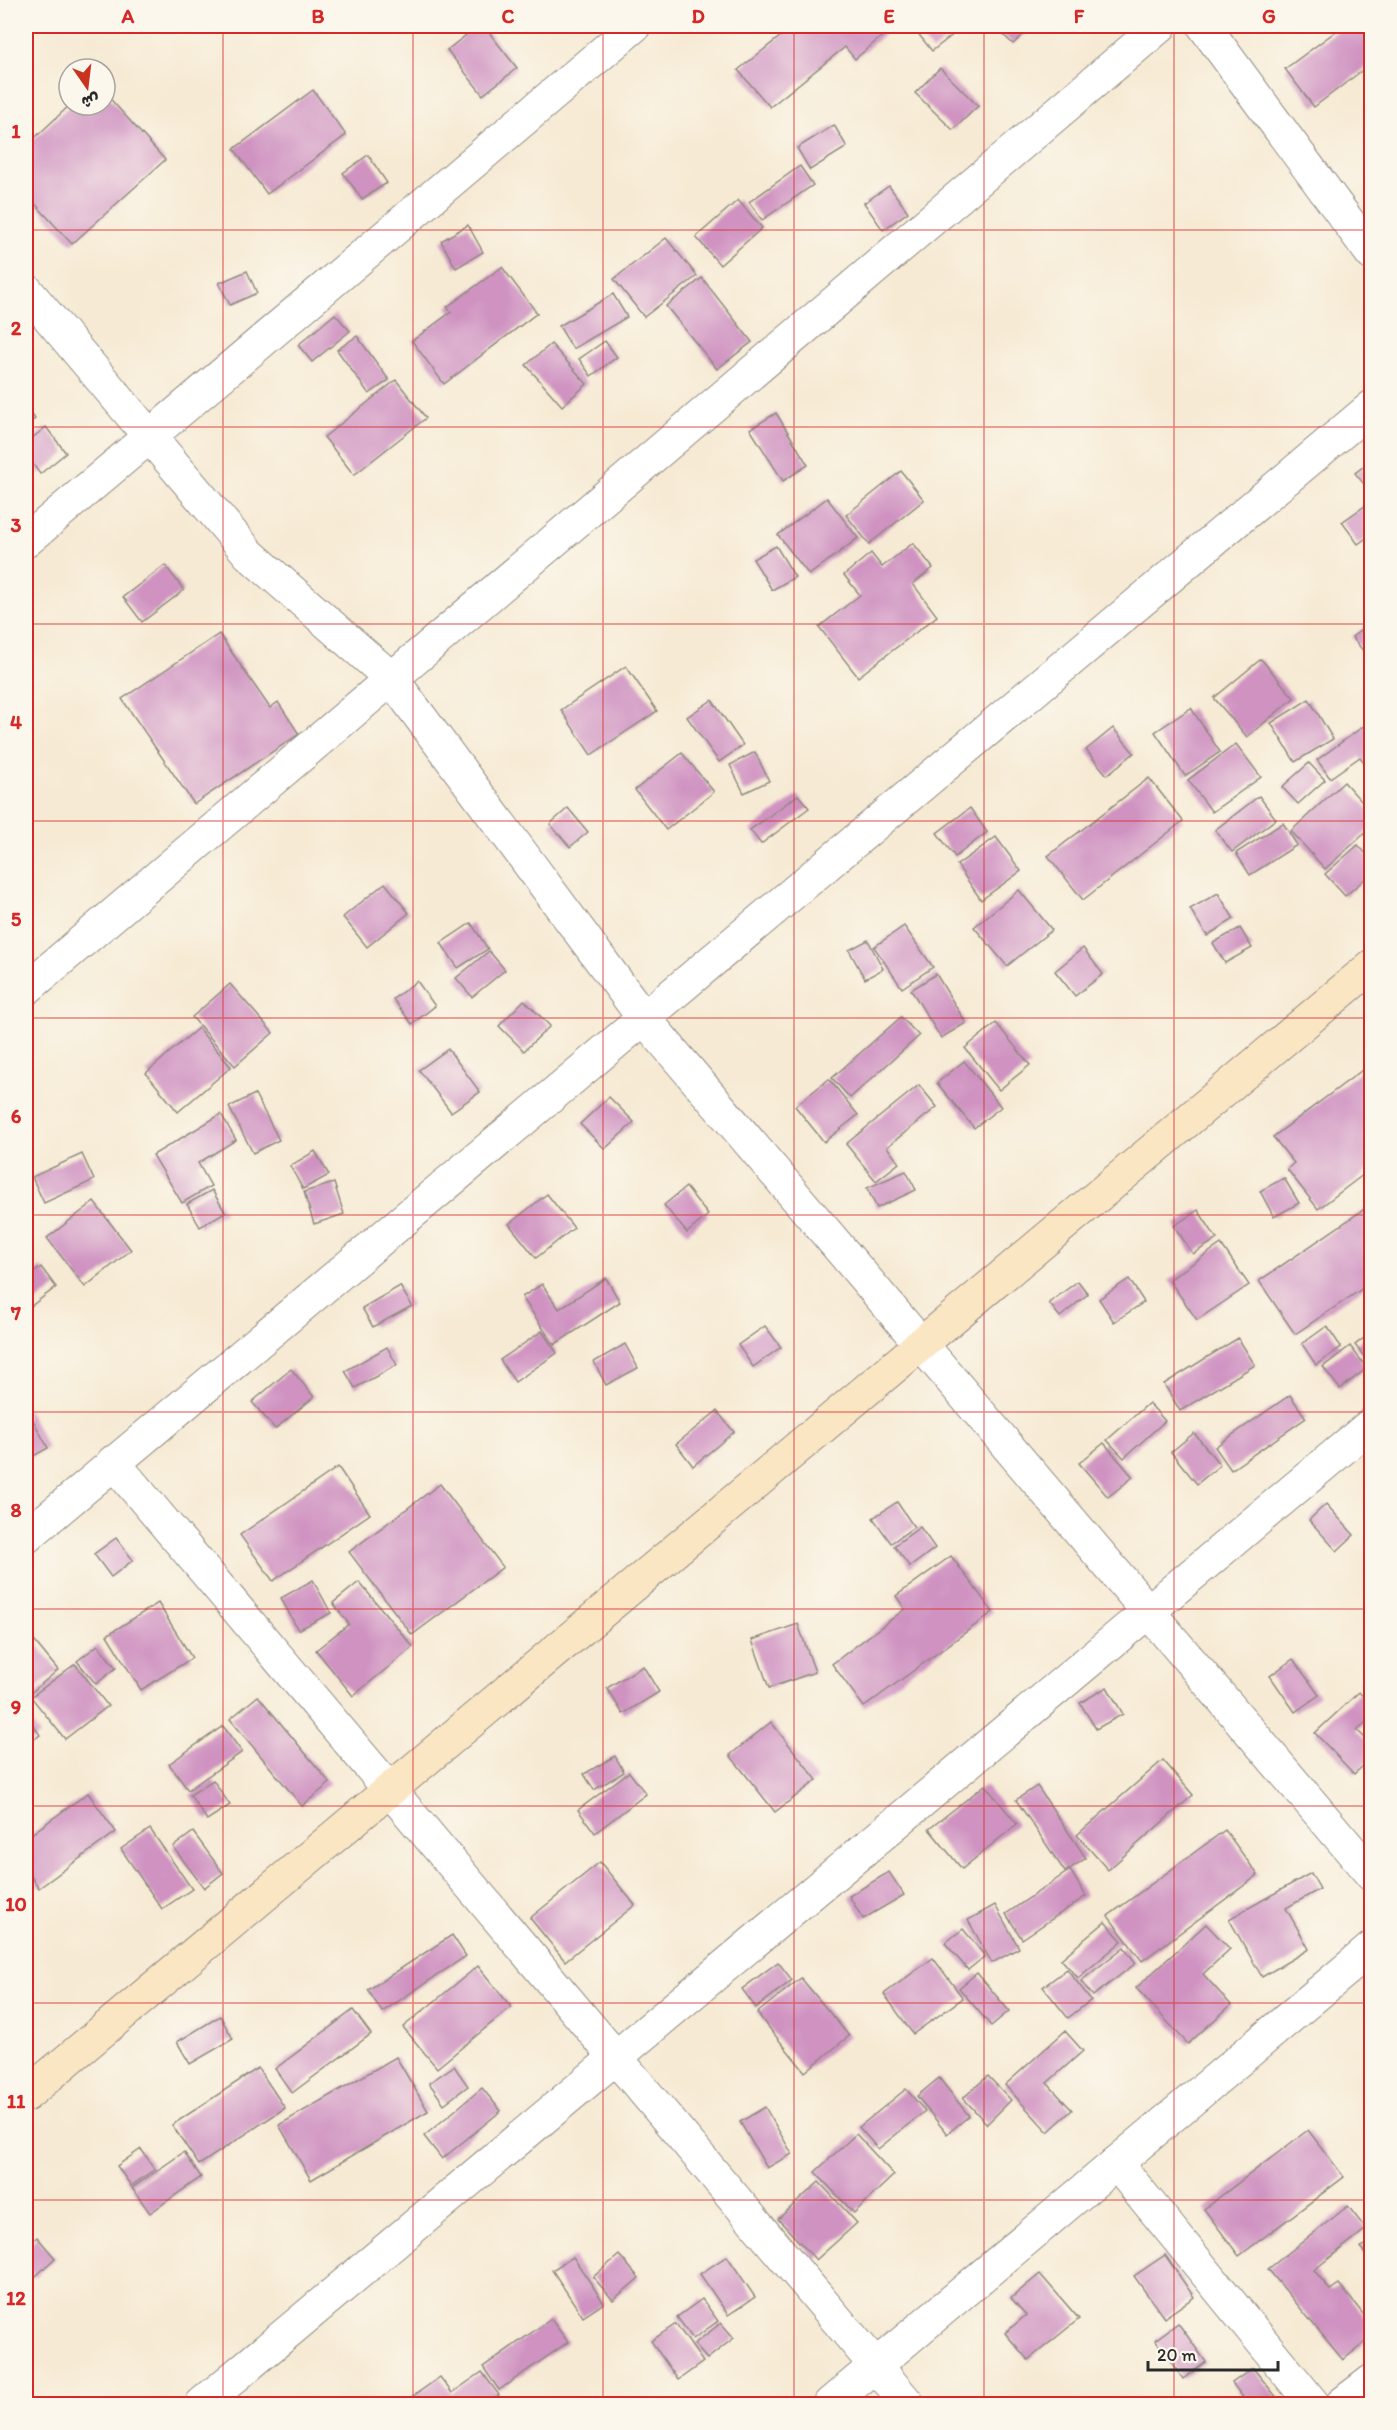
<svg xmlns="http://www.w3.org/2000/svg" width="1397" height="2430" viewBox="0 0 1397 2430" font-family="Itim,'Playpen Sans Arabic',sans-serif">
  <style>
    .building { fill: #cf92c1 }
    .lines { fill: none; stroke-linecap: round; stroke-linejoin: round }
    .street-casing { stroke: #908a80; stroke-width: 35 }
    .secondary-casing { stroke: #908a80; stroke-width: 35 }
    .street { stroke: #fff; stroke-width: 33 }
    .secondary { stroke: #fbe6c4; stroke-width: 33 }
    .grid { fill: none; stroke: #d62828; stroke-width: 1.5; stroke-opacity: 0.55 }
    .neatline { fill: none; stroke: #d62828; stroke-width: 2 }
    .grid-label { font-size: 20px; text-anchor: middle; font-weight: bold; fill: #d62828 }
  </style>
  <rect width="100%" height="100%" fill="#fbf7ec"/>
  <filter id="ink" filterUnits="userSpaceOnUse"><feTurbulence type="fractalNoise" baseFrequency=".0167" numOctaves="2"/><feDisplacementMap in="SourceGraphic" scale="12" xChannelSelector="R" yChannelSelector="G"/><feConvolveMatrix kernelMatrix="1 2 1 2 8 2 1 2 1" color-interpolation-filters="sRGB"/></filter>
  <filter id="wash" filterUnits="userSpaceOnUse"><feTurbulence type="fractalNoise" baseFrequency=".008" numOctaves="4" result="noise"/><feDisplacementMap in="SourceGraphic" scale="24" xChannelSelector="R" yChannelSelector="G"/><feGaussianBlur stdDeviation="1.35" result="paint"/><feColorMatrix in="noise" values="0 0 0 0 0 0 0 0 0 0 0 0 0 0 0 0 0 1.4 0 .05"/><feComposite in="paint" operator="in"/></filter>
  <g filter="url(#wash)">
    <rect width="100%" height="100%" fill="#f6ead4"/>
    <g id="blocks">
      <g class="building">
        <polygon points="478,26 484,26 517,68 483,95 447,50"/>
        <polygon points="780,26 892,26 893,27 855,59 845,47 770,107 738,70 786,32"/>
        <polygon points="923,26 964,26 932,51 916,31"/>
        <polygon points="994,26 1033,26 1013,44"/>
        <polygon points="1343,26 1372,26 1372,63 1314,107 1285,69"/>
        <polygon points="940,68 978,106 953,130 915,93"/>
        <polygon points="313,90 346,135 267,194 234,149"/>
        <polygon points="105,93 165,160 72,244 26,194 26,146 70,105 105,105"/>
        <polygon points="834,125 847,147 810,170 797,148"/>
        <polygon points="368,155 387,183 362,199 343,173"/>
        <polygon points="800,166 813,185 762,220 749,202"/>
        <polygon points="889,186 908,212 883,230 864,203"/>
        <polygon points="738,200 762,228 720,265 696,237"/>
        <polygon points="468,225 483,252 456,268 441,241"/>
        <polygon points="666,238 697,276 644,317 614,279"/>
        <polygon points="502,267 537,313 444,384 412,341 451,312 447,307"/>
        <polygon points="247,271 257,293 230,305 219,283"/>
        <polygon points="702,278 752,342 717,369 666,306"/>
        <polygon points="613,294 627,317 573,349 559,326"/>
        <polygon points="335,314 350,331 312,362 298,345"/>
        <polygon points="357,336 389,380 369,394 337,350"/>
        <polygon points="605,341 617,357 591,376 579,359"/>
        <polygon points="551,344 587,384 562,406 526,365"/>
        <polygon points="396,380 426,418 354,475 324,437"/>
        <polygon points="26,405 35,419 26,425"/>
        <polygon points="776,413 808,465 783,481 750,429"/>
        <polygon points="46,427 66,453 40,474 26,455 26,443"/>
        <polygon points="1372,460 1372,494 1355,473"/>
        <polygon points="901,471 924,500 869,544 846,515"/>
        <polygon points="827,498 858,538 809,575 778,535"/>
        <polygon points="1372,501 1372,534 1358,544 1342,522"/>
        <polygon points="913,543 933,568 913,584 937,616 858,677 819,627 860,595 844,575 871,553 882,567"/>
        <polygon points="776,546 795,577 772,590 753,559"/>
        <polygon points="165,565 184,590 142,622 123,597"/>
        <polygon points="1372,622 1372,654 1368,657 1352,637"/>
        <polygon points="219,634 270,708 278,702 299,734 194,804 122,699"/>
        <polygon points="1261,659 1294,698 1247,737 1214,698"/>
        <polygon points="626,666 657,711 591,755 561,710"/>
        <polygon points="1309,699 1333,739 1295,762 1271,723"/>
        <polygon points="712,700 743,745 719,762 687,717"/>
        <polygon points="1191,708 1220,752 1185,776 1155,732"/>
        <polygon points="1372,720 1372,772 1360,757 1330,778 1317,760"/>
        <polygon points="1113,728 1134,753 1107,775 1086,750"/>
        <polygon points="1236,744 1261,777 1212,812 1188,780"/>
        <polygon points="755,752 769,781 744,793 730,765"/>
        <polygon points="682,753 714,792 666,830 635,790"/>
        <polygon points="1309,763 1325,780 1298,804 1282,787"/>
        <polygon points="1149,778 1183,821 1083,900 1048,856"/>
        <polygon points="1344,782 1372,813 1372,827 1325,869 1291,831"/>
        <polygon points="798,795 809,808 761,844 750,830"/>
        <polygon points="1259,796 1276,819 1232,852 1215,830"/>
        <polygon points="568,808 588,832 570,847 550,824"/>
        <polygon points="970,808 987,832 955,857 937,833"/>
        <polygon points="1283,823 1297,845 1250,875 1236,853"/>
        <polygon points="996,837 1021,871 981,900 957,865"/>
        <polygon points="1358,845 1372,860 1372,873 1345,896 1325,874"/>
        <polygon points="385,883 409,913 367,947 343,917"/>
        <polygon points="1019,890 1052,930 1007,966 974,927"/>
        <polygon points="1218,893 1234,919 1207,936 1190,909"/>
        <polygon points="471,923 488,949 458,968 441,943"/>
        <polygon points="904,926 933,967 902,988 874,947"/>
        <polygon points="1240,928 1252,948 1225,963 1213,943"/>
        <polygon points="868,940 883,969 865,979 849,950"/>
        <polygon points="1083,948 1103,974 1075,996 1055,971"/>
        <polygon points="489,951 505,970 472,997 456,978"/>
        <polygon points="936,974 966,1023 941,1038 911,990"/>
        <polygon points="417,981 435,1006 412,1024 393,999"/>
        <polygon points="230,984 273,1033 235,1066 192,1017"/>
        <polygon points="524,1000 550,1026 524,1051 499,1026"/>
        <polygon points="901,1017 919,1036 850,1098 832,1078"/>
        <polygon points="996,1023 1030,1065 999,1090 965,1048"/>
        <polygon points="198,1028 231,1067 178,1112 146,1073"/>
        <polygon points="448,1049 480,1092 451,1112 419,1070"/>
        <polygon points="964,1061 1001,1107 974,1128 937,1083"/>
        <polygon points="1365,1068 1372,1076 1372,1168 1318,1209 1287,1169 1294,1163 1273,1137"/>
        <polygon points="829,1079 858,1115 824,1142 795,1106"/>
        <polygon points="919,1085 937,1107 887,1147 899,1163 876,1181 846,1144"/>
        <polygon points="255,1094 279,1140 253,1153 229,1107"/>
        <polygon points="609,1097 634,1122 605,1149 580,1124"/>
        <polygon points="221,1114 236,1140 198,1163 211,1186 182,1203 153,1155"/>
        <polygon points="315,1151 329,1175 303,1189 290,1166"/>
        <polygon points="82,1154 94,1180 44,1203 32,1177"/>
        <polygon points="906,1171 916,1190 877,1208 867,1188"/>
        <polygon points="1284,1178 1299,1203 1274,1217 1260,1191"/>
        <polygon points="334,1183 344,1214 314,1224 304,1192"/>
        <polygon points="686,1187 708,1215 687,1233 664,1205"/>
        <polygon points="212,1190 225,1212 200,1227 187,1204"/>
        <polygon points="547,1194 574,1228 536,1258 509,1224"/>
        <polygon points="94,1202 131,1250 85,1287 47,1238"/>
        <polygon points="1369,1206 1372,1209 1372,1282 1295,1334 1259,1281"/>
        <polygon points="1198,1210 1217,1239 1193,1254 1174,1226"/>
        <polygon points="1221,1244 1249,1285 1197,1320 1169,1280"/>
        <polygon points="41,1267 56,1287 26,1310 26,1279"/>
        <polygon points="606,1278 620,1302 554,1345 522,1297 542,1284 559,1309"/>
        <polygon points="1129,1279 1144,1302 1114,1322 1099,1299"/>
        <polygon points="1078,1281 1088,1294 1060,1317 1049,1303"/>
        <polygon points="400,1286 412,1306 373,1327 362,1308"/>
        <polygon points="765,1326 781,1347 753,1367 738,1345"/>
        <polygon points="1327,1326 1341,1347 1316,1365 1302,1344"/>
        <polygon points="542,1331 557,1353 515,1382 500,1360"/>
        <polygon points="1372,1332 1372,1367 1355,1345"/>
        <polygon points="1238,1338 1255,1365 1180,1411 1164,1384"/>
        <polygon points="625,1344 638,1368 606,1385 594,1362"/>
        <polygon points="1350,1346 1367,1368 1340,1389 1323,1367"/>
        <polygon points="387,1347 397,1365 355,1388 345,1371"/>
        <polygon points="291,1369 314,1397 275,1429 252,1402"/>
        <polygon points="1290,1395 1306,1418 1231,1470 1215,1447"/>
        <polygon points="1149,1403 1165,1421 1124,1458 1107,1440"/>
        <polygon points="27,1409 48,1448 26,1460 26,1410"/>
        <polygon points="717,1411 734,1432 693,1466 676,1444"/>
        <polygon points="1194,1433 1220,1465 1197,1484 1171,1452"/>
        <polygon points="1104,1443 1133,1477 1108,1497 1079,1463"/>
        <polygon points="338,1467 370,1514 273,1581 240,1535"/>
        <polygon points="440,1484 503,1567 412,1635 349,1552"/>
        <polygon points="897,1502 914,1527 891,1543 873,1518"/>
        <polygon points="1326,1504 1354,1535 1337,1551 1309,1520"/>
        <polygon points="920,1527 935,1548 910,1567 894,1546"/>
        <polygon points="116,1538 133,1560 111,1577 94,1554"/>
        <polygon points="951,1556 993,1612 864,1707 832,1664 905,1609 896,1596"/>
        <polygon points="313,1580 331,1613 298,1630 281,1598"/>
        <polygon points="359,1582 413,1647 353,1696 316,1650 349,1624 333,1603"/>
        <polygon points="158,1603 192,1658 141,1690 107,1635"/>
        <polygon points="798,1624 815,1672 769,1688 752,1640"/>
        <polygon points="26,1631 58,1670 27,1696 26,1694"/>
        <polygon points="98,1645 116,1668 96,1684 77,1661"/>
        <polygon points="1293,1659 1319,1695 1295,1712 1270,1676"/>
        <polygon points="75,1664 108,1706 65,1739 31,1697"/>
        <polygon points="643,1666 659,1692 623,1714 607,1688"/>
        <polygon points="1372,1678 1372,1698 1362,1685"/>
        <polygon points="1107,1687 1123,1714 1096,1729 1080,1703"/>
        <polygon points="1359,1692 1372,1706 1372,1717 1357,1730 1372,1745 1372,1758 1354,1774 1315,1733"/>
        <polygon points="258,1696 330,1783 302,1806 230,1719"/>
        <polygon points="26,1714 40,1735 26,1745"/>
        <polygon points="771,1722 817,1780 775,1812 730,1755"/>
        <polygon points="223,1726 242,1752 188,1790 169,1764"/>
        <polygon points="615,1756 624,1772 594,1790 584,1774"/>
        <polygon points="1163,1760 1193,1795 1108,1870 1077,1835"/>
        <polygon points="629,1772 646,1794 595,1833 578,1810"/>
        <polygon points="213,1780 230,1805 207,1820 190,1795"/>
        <polygon points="985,1785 1017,1824 962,1869 929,1829"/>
        <polygon points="1037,1786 1086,1858 1065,1872 1016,1800"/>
        <polygon points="88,1793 116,1832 39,1888 26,1869 26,1838"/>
        <polygon points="150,1829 192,1889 162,1909 121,1849"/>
        <polygon points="1225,1830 1258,1875 1142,1961 1108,1916"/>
        <polygon points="193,1832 223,1873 204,1888 173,1847"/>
        <polygon points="600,1862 635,1905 565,1961 530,1918"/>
        <polygon points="1070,1870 1086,1896 1022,1939 1006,1914"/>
        <polygon points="889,1872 904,1895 863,1919 849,1896"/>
        <polygon points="1311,1873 1320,1889 1286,1908 1309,1949 1262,1977 1229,1919"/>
        <polygon points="995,1905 1019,1948 992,1963 968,1920"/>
        <polygon points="1105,1922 1122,1941 1078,1978 1061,1959"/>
        <polygon points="1206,1924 1230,1949 1203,1974 1231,2005 1188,2044 1136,1988"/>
        <polygon points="963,1929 985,1956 968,1970 945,1943"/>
        <polygon points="452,1935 466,1956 382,2012 368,1990"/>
        <polygon points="1124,1947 1136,1963 1093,1996 1081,1981"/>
        <polygon points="933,1958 963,1998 913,2034 884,1994"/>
        <polygon points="778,1962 792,1980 756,2008 742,1989"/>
        <polygon points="478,1966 511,2007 437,2068 403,2027"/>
        <polygon points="1067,1969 1091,2000 1068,2018 1043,1987"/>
        <polygon points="977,1973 1009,2011 991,2026 959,1988"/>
        <polygon points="801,1978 849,2036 805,2072 757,2013"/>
        <polygon points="353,2010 371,2034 292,2093 275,2069"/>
        <polygon points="220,2016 233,2039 190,2064 177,2042"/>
        <polygon points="1065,2031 1083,2051 1047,2083 1072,2110 1048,2132 1005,2085"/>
        <polygon points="396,2057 428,2111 311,2180 279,2125"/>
        <polygon points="454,2066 468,2086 444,2104 429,2083"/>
        <polygon points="258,2068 285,2108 199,2165 172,2125"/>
        <polygon points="988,2076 1011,2100 987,2124 963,2098"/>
        <polygon points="939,2078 969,2116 947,2134 917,2096"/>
        <polygon points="482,2088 501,2111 442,2159 424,2136"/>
        <polygon points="906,2089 925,2111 878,2149 859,2127"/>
        <polygon points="765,2107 792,2154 767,2168 740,2122"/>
        <polygon points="1308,2130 1344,2177 1239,2256 1204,2209"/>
        <polygon points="856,2134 894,2175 854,2213 815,2172"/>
        <polygon points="141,2149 155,2169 131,2186 117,2166"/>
        <polygon points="184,2152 201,2177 150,2213 132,2188"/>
        <polygon points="819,2182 857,2223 816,2260 778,2219"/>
        <polygon points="1348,2206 1366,2229 1314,2270 1330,2290 1339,2284 1372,2325 1372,2337 1343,2360 1268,2269"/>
        <polygon points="37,2237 55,2258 35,2277 26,2267 26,2247"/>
        <polygon points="1372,2242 1372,2269 1361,2247"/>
        <polygon points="619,2255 639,2278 613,2300 593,2277"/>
        <polygon points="1165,2255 1194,2297 1164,2318 1134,2276"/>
        <polygon points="727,2256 755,2297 728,2315 700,2274"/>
        <polygon points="573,2257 604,2303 583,2317 552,2270"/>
        <polygon points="1040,2274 1079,2319 1028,2360 1005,2333 1026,2315 1011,2298"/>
        <polygon points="702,2299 718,2321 693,2339 677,2317"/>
        <polygon points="551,2319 568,2342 499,2390 483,2367"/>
        <polygon points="721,2323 734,2338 707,2359 694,2344"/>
        <polygon points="1178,2323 1206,2362 1183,2379 1155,2340"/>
        <polygon points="676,2324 703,2362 678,2380 651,2341"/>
        <polygon points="1253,2368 1282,2404 1248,2404 1232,2383"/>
        <polygon points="482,2372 499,2395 486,2404 402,2404 440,2377 452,2393"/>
      </g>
    </g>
  </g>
  <g filter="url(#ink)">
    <use href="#blocks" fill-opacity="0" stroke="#908a80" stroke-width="1.5"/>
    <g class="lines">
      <defs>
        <g id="street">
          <polyline points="1204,26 1372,254"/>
          <polyline points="26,290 249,554 392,679 643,1017 1372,1875"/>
          <polyline points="26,541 634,26"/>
          <polyline points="26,989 1160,26"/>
          <polyline points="113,1462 908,2404"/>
          <polyline points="26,1537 1372,407"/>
          <polyline points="1116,2163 1313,2404"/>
          <polyline points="202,2404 1372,1424"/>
          <polyline points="830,2404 1372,1948"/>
          <polyline points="1342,2404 1372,2381"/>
        </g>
        <polyline id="secondary" points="26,2095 1372,966"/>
      </defs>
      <use href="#street" class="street-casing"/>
      <use href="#secondary" class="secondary-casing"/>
      <use href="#street" class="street"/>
      <use href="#secondary" class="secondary"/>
    </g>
  </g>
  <path class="grid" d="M223,26V2404M413,26V2404M603,26V2404M794,26V2404M984,26V2404M1174,26V2404M26,230H1372M26,427H1372M26,624H1372M26,821H1372M26,1018H1372M26,1215H1372M26,1412H1372M26,1609H1372M26,1806H1372M26,2003H1372M26,2200H1372"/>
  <rect width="1397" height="2430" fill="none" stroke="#fbf7ec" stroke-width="66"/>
  <g transform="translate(87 87) rotate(166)"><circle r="28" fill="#fbf7ec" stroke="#a8a59f" stroke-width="1.5"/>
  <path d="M0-4.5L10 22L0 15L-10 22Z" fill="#c8321e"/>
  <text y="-9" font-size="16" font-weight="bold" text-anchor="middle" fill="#2b2b2b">ش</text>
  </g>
  <path d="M1148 2361v9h130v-9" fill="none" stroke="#2b2b2b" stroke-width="3"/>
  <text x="1157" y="2361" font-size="18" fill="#2b2b2b" stroke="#fbf7ec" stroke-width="4.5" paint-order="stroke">20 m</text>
  <rect x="33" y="33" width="1331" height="2364" class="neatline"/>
  <g class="grid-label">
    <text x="128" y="23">A</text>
    <text x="318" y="23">B</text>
    <text x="508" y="23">C</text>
    <text x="698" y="23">D</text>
    <text x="889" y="23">E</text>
    <text x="1079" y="23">F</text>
    <text x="1269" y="23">G</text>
    <text x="16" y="138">1</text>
    <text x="16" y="335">2</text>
    <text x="16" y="532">3</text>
    <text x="16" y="729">4</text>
    <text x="16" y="926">5</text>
    <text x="16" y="1123">6</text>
    <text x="16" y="1320">7</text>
    <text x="16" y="1517">8</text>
    <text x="16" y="1714">9</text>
    <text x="16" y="1911">10</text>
    <text x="16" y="2108">11</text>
    <text x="16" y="2305">12</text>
  </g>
</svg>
